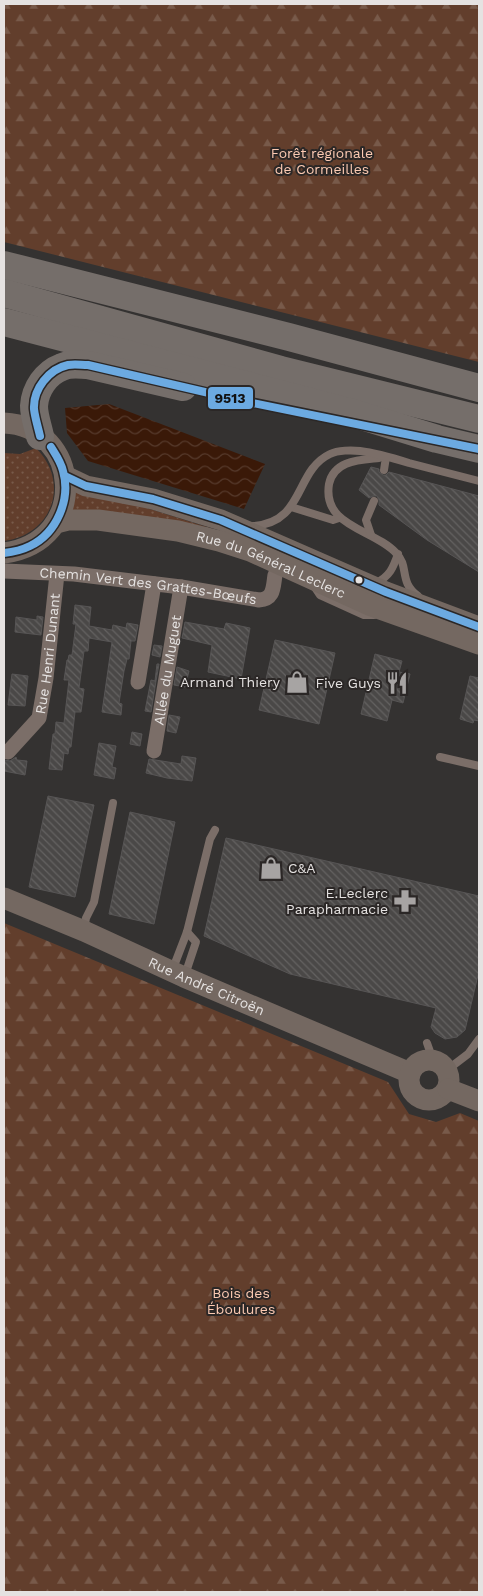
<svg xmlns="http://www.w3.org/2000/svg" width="483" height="1596" viewBox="0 0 483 1596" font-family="'Work Sans',sans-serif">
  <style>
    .grass { fill: url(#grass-dots) }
    .forest { fill: url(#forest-firs) }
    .water { fill: url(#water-waves) }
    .building { fill: url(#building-back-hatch); stroke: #575555 }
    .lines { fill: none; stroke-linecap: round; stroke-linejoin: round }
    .lane { stroke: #7b6e68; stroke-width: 8 }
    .street { stroke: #7b6e68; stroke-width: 15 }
    .secondary { stroke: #746861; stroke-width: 21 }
    .highway { stroke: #756e6a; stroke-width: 28 }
    .bus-1-casing { stroke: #2b2726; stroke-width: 11 }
    .bus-1 { stroke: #6caae1; stroke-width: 8 }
    .bus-dot { fill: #e5e2e1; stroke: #2b2726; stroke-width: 2 }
    .labels { text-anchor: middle; stroke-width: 4; stroke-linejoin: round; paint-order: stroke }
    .park-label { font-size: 14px; fill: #fccab2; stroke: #2b2726 }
    .street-label { font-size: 14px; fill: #e5e2e1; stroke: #2b2726 }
    .poi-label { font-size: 14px; fill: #e5e2e1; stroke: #2b2726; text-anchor: end }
    .line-badge { stroke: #2b2726; stroke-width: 2 }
    .pale-badge-label { font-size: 14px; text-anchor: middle; font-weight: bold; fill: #111 }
  </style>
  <defs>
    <pattern id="grass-dots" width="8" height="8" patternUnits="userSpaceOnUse" patternTransform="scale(1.25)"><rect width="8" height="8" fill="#623e2c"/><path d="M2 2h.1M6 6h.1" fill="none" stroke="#785a4a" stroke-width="1.8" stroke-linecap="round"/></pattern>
    <pattern id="forest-firs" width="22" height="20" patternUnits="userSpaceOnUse" patternTransform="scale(1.25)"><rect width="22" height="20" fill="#623e2c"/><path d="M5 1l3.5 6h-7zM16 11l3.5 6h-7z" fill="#785a4a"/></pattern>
    <pattern id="water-waves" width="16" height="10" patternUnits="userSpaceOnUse" patternTransform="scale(1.25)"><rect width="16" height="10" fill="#3a1908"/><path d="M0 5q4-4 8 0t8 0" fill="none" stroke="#563a2c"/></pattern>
    <pattern id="building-back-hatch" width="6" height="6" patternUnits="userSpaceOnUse" patternTransform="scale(1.25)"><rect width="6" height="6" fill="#4a4847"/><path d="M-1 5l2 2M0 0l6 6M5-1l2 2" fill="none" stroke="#646261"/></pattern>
  </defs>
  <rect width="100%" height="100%" fill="#343231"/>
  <g class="grass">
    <path d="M36,448C71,483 52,535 4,541V453L20,454Z"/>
    <polygon points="76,489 112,497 213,529 72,513"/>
  </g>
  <g class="forest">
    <polygon points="4,4 479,4 479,362 4,242"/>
    <polygon points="4,923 388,1082 409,1114 436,1122 460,1113 479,1121 479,1592 4,1592"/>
  </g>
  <polygon class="water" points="109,404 265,464 244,509 88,461 67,433 65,408"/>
  <g class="building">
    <polygon points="371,467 379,469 379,472 383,475 386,475 389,472 479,496 479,572 427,540 379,505 379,500 377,496 373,496 369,498 359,490"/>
    <polygon points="75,605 91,607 89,626 112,630 113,625 126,628 127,623 138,625 135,641 131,641 129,659 127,659 124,671 119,703 122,704 121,715 102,712 112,642 89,638 88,651 84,651 79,688 84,689 81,712 75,712 71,747 69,747 68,754 64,753 62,770 49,769 53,734 55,734 56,722 64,723 69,680 64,680 67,660 68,660 69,655 72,655 76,624 73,624"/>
    <polygon points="37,616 43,617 41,635 15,632 16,617 37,620"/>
    <polygon points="185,622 224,629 226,623 250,628 241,679 208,672 212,645 182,638"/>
    <polygon points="275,640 335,653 319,724 259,710"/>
    <polygon points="154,645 162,646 160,657 152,655"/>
    <polygon points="375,654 402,661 399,672 410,674 403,703 392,700 387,721 361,714"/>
    <polygon points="157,664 159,664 156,681 155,681 156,681 151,712 145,711 151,680 155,681"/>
    <polygon points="177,667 189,671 185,687 174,685"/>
    <polygon points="12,674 28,676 25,706 8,705"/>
    <polygon points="470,676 479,678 479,721 474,720 473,723 460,719"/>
    <polygon points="169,715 180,717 176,733 167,731"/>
    <polygon points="132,732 142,734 140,746 130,744"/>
    <polygon points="99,743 116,746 112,767 116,768 114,779 94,775"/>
    <polygon points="182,756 196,758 192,781 167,778 146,773 149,759 181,764"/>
    <polygon points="16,757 17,760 27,761 25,775 4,771 4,760 10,761"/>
    <polygon points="48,796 94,805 75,897 29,887"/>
    <polygon points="130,812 175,822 154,924 109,914"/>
    <polygon points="226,838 479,896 479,971 465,1030 457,1037 445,1039 435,1033 431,1027 436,1008 290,974 204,936"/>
  </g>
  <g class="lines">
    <g class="lane">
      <path d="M379,458C360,460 334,460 329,484C322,527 374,529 396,553C410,567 398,581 418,596"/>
      <polyline points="384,470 386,457"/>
      <polyline points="291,507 333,520 339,518"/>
      <path d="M253,526C305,523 294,471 330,454C338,450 352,450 360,451C377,453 393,458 409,463C432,469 456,475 479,481"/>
      <polyline points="371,535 366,520 374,501"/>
      <path d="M376,583C390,576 393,568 398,554"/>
      <polyline points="314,586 320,595 364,615 374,615"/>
      <polyline points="440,757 479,766"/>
      <polyline points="84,929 86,918 94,902 113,803"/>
      <polyline points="172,971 187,932 210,839 215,830"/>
      <polyline points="185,975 196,942 187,932"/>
      <polyline points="427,1043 433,1060"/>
      <polyline points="447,1070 468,1054 479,1039"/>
    </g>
    <g class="street">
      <path id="s1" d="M4,571L74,574L181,587L259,600C274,599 273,588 275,575"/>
      <polyline points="138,682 154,584"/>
      <path id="s2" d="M154,751L181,587"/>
      <path id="s3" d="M8,752L39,718L46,678L57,574"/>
    </g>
    <g class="secondary">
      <path d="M4,423C81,426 91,541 4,553"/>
      <polyline points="65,476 86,486 153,499 221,520 386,592 479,627"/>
      <path id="s4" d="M56,523L68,520H98L178,531L219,541L250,551L369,605L479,644"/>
      <path id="s5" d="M4,898L84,931L184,977L410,1073"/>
      <circle cx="429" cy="1080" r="20"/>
      <polyline points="448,1089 479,1101"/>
    </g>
    <g class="highway">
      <polyline points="4,265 289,337 479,388"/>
      <polyline points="4,293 281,370 479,419"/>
      <polyline points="4,322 349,412 437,439 479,449"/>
      <path d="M40,436C38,426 34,416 34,406C35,389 46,373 62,367C70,363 80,365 88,365L183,387"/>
    </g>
    <defs>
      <g id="bus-1">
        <path d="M40,436C38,427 35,418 34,409C33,389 49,369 68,365C75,364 81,365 88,365L248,402L479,449"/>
        <polyline points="65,476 86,486 153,499 221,520 386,592 479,627"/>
        <path d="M4,553C13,552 22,550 30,546C57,533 71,499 63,471C61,462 56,455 51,447"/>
      </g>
    </defs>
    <use href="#bus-1" class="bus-1-casing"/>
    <use href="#bus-1" class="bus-1"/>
  </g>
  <defs>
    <symbol id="shop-bare" viewBox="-9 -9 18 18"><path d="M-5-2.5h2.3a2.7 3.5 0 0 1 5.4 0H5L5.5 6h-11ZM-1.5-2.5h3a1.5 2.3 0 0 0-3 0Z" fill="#a7a4a3" stroke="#2b2726" stroke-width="2.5" paint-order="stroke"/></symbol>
    <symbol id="restaurant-bare" viewBox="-9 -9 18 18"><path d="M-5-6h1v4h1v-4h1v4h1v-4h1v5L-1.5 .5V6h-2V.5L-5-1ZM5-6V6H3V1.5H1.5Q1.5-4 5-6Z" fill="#a7a4a3" stroke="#2b2726" stroke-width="2.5" paint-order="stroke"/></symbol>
    <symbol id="pharmacy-bare" viewBox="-9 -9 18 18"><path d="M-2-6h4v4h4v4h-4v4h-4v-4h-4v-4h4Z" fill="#a7a4a3" stroke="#2b2726" stroke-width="2.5" paint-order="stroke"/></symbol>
  </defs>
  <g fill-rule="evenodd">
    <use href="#shop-bare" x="281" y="666" width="32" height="32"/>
    <use href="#restaurant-bare" x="381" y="667" width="32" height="32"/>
    <use href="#shop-bare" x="255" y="852" width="32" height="32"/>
    <use href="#pharmacy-bare" x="389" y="885" width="32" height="32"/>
  </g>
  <circle class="bus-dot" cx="359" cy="580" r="4.5"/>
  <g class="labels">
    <g class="park-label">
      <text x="322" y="158">Forêt régionale<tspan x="322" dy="16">de Cormeilles</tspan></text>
      <text x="241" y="1298">Bois des<tspan x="241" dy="16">Éboulures</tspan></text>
    </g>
    <g class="street-label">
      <text dy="5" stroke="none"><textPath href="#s4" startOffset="222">Rue du Général Leclerc</textPath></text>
      <text dy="5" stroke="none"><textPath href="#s1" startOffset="145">Chemin Vert des Grattes-Bœufs</textPath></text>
      <text dy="5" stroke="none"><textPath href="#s3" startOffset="111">Rue Henri Dunant</textPath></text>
      <text dy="5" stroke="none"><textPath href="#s2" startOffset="82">Allée du Muguet</textPath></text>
      <text dy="5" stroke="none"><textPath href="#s5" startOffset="221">Rue André Citroën</textPath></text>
    </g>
    <g class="poi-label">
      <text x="280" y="687">Armand Thiery</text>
      <text x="381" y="688">Five Guys</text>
      <text x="288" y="873" text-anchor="start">C&amp;A</text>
      <text x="388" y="898">E.Leclerc<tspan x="388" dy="16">Parapharmacie</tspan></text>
    </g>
  </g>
  <rect class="line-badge" x="207" y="386" width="47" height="24" rx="5" fill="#6caae1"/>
  <g class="pale-badge-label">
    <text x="230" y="403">9513</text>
  </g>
  <rect width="483" height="1596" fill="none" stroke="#e5e2e1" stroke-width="10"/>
</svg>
